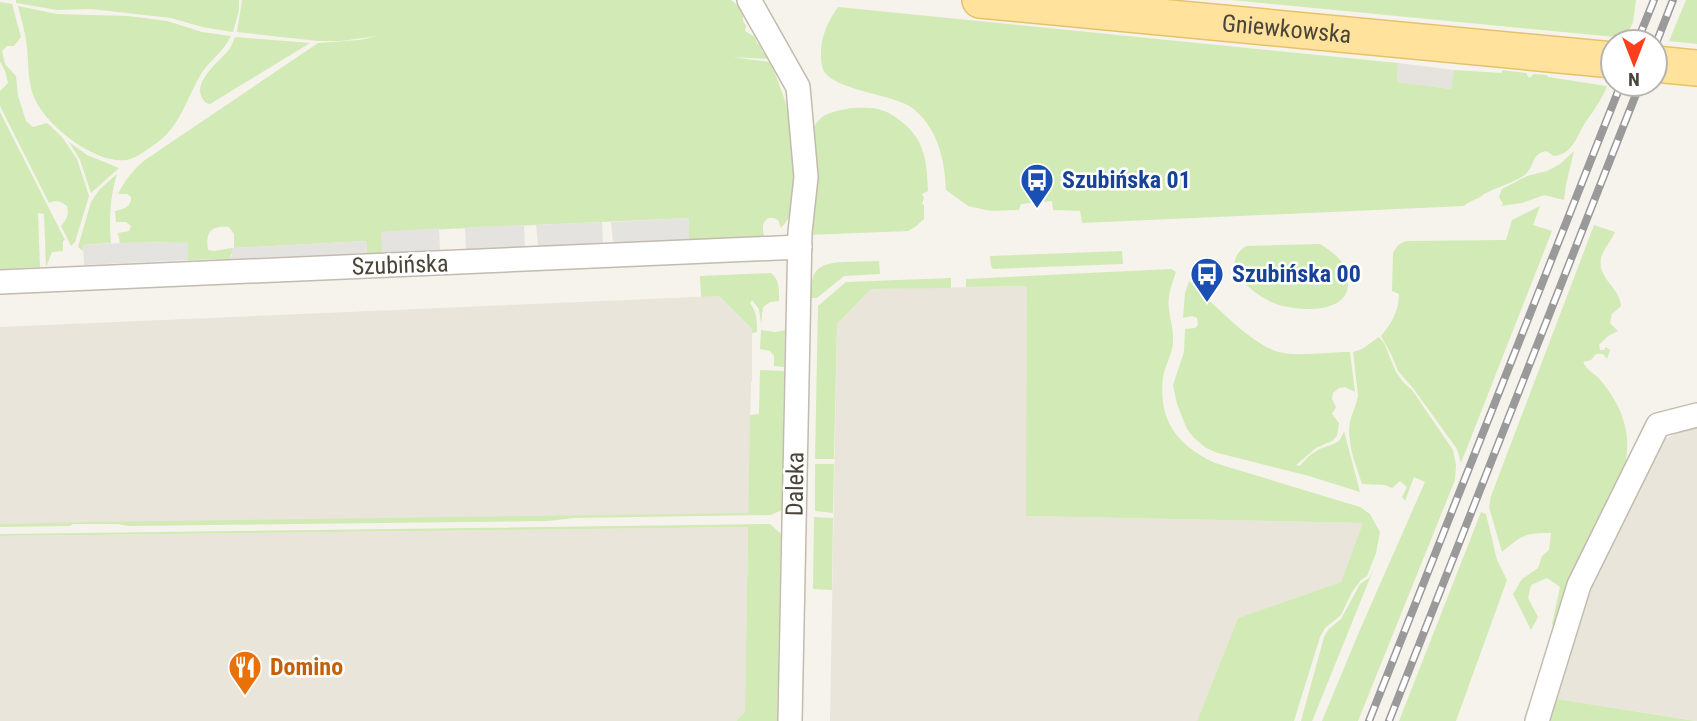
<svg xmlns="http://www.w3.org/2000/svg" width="1697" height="721" viewBox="0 0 1697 721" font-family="'Roboto Condensed',sans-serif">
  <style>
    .residential { fill: #eae5da }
    .industrial { fill: #e6e2dd }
    .green { fill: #d2eab5 }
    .parking { fill: #e5e3e0 }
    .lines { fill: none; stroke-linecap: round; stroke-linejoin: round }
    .minor-casing { stroke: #c2bbae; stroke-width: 26 }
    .primary-casing { stroke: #e6c16a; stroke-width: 38 }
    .minor { stroke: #fff; stroke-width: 23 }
    .primary { stroke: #ffe39c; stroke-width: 35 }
    .rail-casing { stroke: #9a9a9a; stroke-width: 8 }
    .rail { stroke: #fff; stroke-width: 5; stroke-dasharray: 16; stroke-linecap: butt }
    .labels { text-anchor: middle; stroke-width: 5; stroke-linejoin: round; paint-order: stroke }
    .street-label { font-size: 24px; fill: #4b4439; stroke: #fff }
    .transit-label { font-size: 24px; font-weight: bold; fill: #164399; stroke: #fff; text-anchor: start }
    .food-label { font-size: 24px; font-weight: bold; fill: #c56008; stroke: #fff; text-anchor: start }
  </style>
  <rect width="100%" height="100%" fill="#f6f3ec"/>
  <g class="residential">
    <polygon points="1027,286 1027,516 1364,523 1341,582 1238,618 1197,721 830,721 837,324 871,289"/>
    <polygon points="719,296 752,329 752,381 751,382 748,514 0,524 0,327"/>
    <polygon points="1697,428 1697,721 1557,699 1569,640 1585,591 1660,442 1677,433"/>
    <polygon points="748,527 745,712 736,721 0,721 0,536"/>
  </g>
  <polygon class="industrial" points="1398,63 1454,70 1451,89 1397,82"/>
  <g class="green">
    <polygon points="16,0 239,0 239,10 233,32 202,27 171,18 91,9 57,10 16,3"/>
    <path d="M242,0H731L740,7L743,12V21L746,26L745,31L755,37L757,44L760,45L762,51L769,59L732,57L770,62C789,105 818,189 781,228L778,220L774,218H768C761,224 763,228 764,237L689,240V218L382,232V253H367L366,241L234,248V234L229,227C211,225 205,232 208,250L214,251L232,248V253L229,259L188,260V243L140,242L120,244L118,233L129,231L131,226L126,222H116L115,211C123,209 131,208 131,197L127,194H118C125,180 133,170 145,160L318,43L359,40L377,36L341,41H318L237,32Z"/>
    <polygon points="1231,0 1636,0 1633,22 1626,38"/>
    <polygon points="1686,0 1697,0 1697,44 1669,41"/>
    <path d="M0,2L12,4L21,37L14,46H7L2,51L5,64L16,76L18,96L26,121L33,127L47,123L62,137L77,159L89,196L75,242L71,246L61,226C67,219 69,214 67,206C61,201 56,200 49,203L0,106V91L8,83L5,71L0,61Z"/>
    <path d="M18,6L57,14L128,16L167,21L202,32L231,36C224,51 210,60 201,74C189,94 183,117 166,135C159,142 136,159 126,160C96,164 52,129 38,105C27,87 29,68 27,48C26,34 21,19 18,6Z"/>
    <path d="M838,7L1398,63L1397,82L1451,89L1454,70L1502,73V70L1526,73L1529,78L1534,74L1547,75L1548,77L1607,86C1602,99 1595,109 1587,120C1577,134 1574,154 1554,156L1546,151C1531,154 1535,166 1525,175C1515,182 1495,188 1484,194C1478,200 1470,200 1464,206L1082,223L1080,211L1053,210L1052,201L1021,204L1019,210L991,211L968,206L946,190C945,159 937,126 911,107C892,94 831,90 823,69C821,64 821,57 821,53C821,36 828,21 838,7Z"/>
    <path d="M235,37L310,43L210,104L206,103C188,86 216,64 227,52C231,48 233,42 235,37Z"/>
    <path d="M851,108C875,107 883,107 902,122C925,140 927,163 928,191L922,194L924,198L922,204L924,205V219L915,227L908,231L808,235L812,134C817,113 832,112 851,108Z"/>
    <polygon points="0,112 65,240 63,241 63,251 52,252 46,267 44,214 38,213 40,267 0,269"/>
    <polygon points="69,142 87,155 119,168 91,193 80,160"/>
    <polygon points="1574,151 1566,185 1564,200 1544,195 1522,203 1501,206 1503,204 1499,197 1502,189 1527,176 1547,171 1560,164"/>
    <path d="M117,174C110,197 109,219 111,243L83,245V251L78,247L91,202L100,189Z"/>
    <path d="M1540,206L1533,225L1552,231L1461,463L1457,449L1413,388L1398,371L1392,356L1381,336C1392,323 1399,310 1399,294L1392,291L1393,253L1398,245L1406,241L1506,240L1512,220Z"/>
    <path d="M1594,225L1615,232C1611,241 1604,248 1601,258C1597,279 1620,287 1621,306L1612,314L1610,323L1618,331L1608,336L1599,345L1600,350H1604L1606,347L1610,350L1607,359L1603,354H1596L1591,360L1583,362C1587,371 1596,374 1602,382C1621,405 1631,431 1626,460L1556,631L1552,624L1560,587L1547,578L1531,585L1528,598L1538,617L1531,630L1513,594L1522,579L1538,568L1542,556L1549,550L1551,533C1525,533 1522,535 1502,552L1489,507L1491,496Z"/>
    <path d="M1320,244C1336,254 1350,265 1348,286C1345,314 1299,311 1279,305C1258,298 1214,267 1246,246Z"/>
    <polygon points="1122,251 1123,264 993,269 991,266 990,256"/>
    <path d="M879,261L880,274L844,276L817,298H811C810,271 817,263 844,262C855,262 867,261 879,261Z"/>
    <path d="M1171,269L1176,272C1172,284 1167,296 1169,309C1170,320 1174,330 1173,341C1173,353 1165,365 1163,377C1158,421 1177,445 1215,463L1360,507L1370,514L1380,532L1376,553L1367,576L1361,580L1352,592L1341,615L1325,628L1320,637L1294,721H1197L1238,618L1341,582L1363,523L1026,516L1027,286L966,287V279Z"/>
    <path d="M771,273C780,280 779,290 779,301L770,302L763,307L761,324L759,309L752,300L750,303C757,312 757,322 757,332L752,333V329L719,296L701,297L700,276Z"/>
    <polygon points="951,278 951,288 871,289 837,324 834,459 815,459 818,306 846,282"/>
    <path d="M1189,281C1211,301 1251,345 1279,352C1297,357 1330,352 1350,352L1355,392L1345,387L1339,388L1333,393L1332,399L1336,407L1332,414L1339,423L1337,436L1332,441L1316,448L1296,465L1300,466C1306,458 1313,452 1322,448C1335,443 1339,445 1344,431L1360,492L1309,476L1218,453L1206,448L1194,438L1187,429L1177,404L1173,385L1184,352L1185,329L1195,328L1198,325L1197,318L1193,316L1183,318L1185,293Z"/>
    <polygon points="761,330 775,332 785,330 784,367 774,366 774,356 770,351 760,349"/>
    <path d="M1379,337L1384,343L1396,372L1403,382L1412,390L1453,450L1456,465L1455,480L1358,721H1322L1359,632L1425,482L1414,477L1405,501L1402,497L1407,487L1400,481L1392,488L1385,485L1362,484C1356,465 1346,442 1350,422C1352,412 1357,405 1358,395L1353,352L1362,349Z"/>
    <polygon points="760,370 784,371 782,510 771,515 574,518 548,521 128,526 118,524 73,524 70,526 0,527 0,524 94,522 748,513 750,415 759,414"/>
    <polygon points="815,464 834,464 833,513 815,511"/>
    <polygon points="1481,512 1486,514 1497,560 1507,580 1456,721 1399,721"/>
    <polygon points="814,517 833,518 832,590 813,589"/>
    <polygon points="770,524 781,534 777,721 736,721 745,712 748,527 0,536 0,534"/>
    <polygon points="1374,568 1313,719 1312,721 1301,721 1324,637 1328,630 1341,619 1360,584 1369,578"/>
    <polygon points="1557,699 1696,721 1550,721"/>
  </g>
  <g class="parking">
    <polygon points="689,218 689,240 613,243 611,222"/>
    <polygon points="602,222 603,244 538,246 536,225"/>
    <polygon points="524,225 525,247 466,249 465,227"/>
    <polygon points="439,228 440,250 382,253 381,232"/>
    <polygon points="366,241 367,253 229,259 232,255 232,248 234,248"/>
    <polygon points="140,242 188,243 188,260 84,265 83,245"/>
  </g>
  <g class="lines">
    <defs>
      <g id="minor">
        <polyline points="749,0 798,87 806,177 800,232 790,721"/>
        <polyline points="0,282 800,247"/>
        <polyline points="1537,721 1579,585 1658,425 1697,415"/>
      </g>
      <g id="primary">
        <path id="s1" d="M980,0L1613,60"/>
        <polyline points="1655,64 1697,68"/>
      </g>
    </defs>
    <use href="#minor" class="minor-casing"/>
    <use href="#primary" class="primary-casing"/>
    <use href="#minor" class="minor"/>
    <use href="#primary" class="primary"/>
    <defs>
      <g id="rail">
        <polyline points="1637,42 1654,0"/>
        <polyline points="1655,46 1673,0"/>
        <polyline points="1369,721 1621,84"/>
        <polyline points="1389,721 1640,84"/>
      </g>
    </defs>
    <use href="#rail" class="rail-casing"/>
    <use href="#rail" class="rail"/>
  </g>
  <defs>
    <symbol id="bus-pin" viewBox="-11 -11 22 30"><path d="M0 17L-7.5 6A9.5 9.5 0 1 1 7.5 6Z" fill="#1a4fb4" stroke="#fff"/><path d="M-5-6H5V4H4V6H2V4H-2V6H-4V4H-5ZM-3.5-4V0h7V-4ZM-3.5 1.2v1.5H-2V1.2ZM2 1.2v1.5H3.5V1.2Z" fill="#fff"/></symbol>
    <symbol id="restaurant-pin" viewBox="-11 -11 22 30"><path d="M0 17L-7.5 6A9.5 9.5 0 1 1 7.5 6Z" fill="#e8710a" stroke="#fff"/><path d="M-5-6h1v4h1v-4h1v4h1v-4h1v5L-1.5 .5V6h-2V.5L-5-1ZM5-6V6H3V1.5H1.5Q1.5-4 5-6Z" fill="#fff"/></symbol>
  </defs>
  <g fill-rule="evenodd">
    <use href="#bus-pin" x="1018" y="161" width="38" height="52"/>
    <use href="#bus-pin" x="1188" y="255" width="38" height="52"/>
    <use href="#restaurant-pin" x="226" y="648" width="38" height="52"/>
  </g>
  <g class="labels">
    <g class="street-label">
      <text dy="8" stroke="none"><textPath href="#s1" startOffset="308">Gniewkowska</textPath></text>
      <text transform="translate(400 265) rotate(-2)" y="8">Szubińska</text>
      <text transform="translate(795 484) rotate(-89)" y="8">Daleka</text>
    </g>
    <g class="transit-label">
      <text x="1062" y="188">Szubińska 01</text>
      <text x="1232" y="282">Szubińska 00</text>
    </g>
    <g class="food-label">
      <text x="270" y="675">Domino</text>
    </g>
  </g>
  <g transform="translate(1634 63) rotate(180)"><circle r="33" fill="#ffffff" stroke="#b7b4b0" stroke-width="2"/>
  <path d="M0-5L12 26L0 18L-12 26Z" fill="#fc3f1d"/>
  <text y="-10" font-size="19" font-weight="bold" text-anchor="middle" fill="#4b4439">N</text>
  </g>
</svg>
